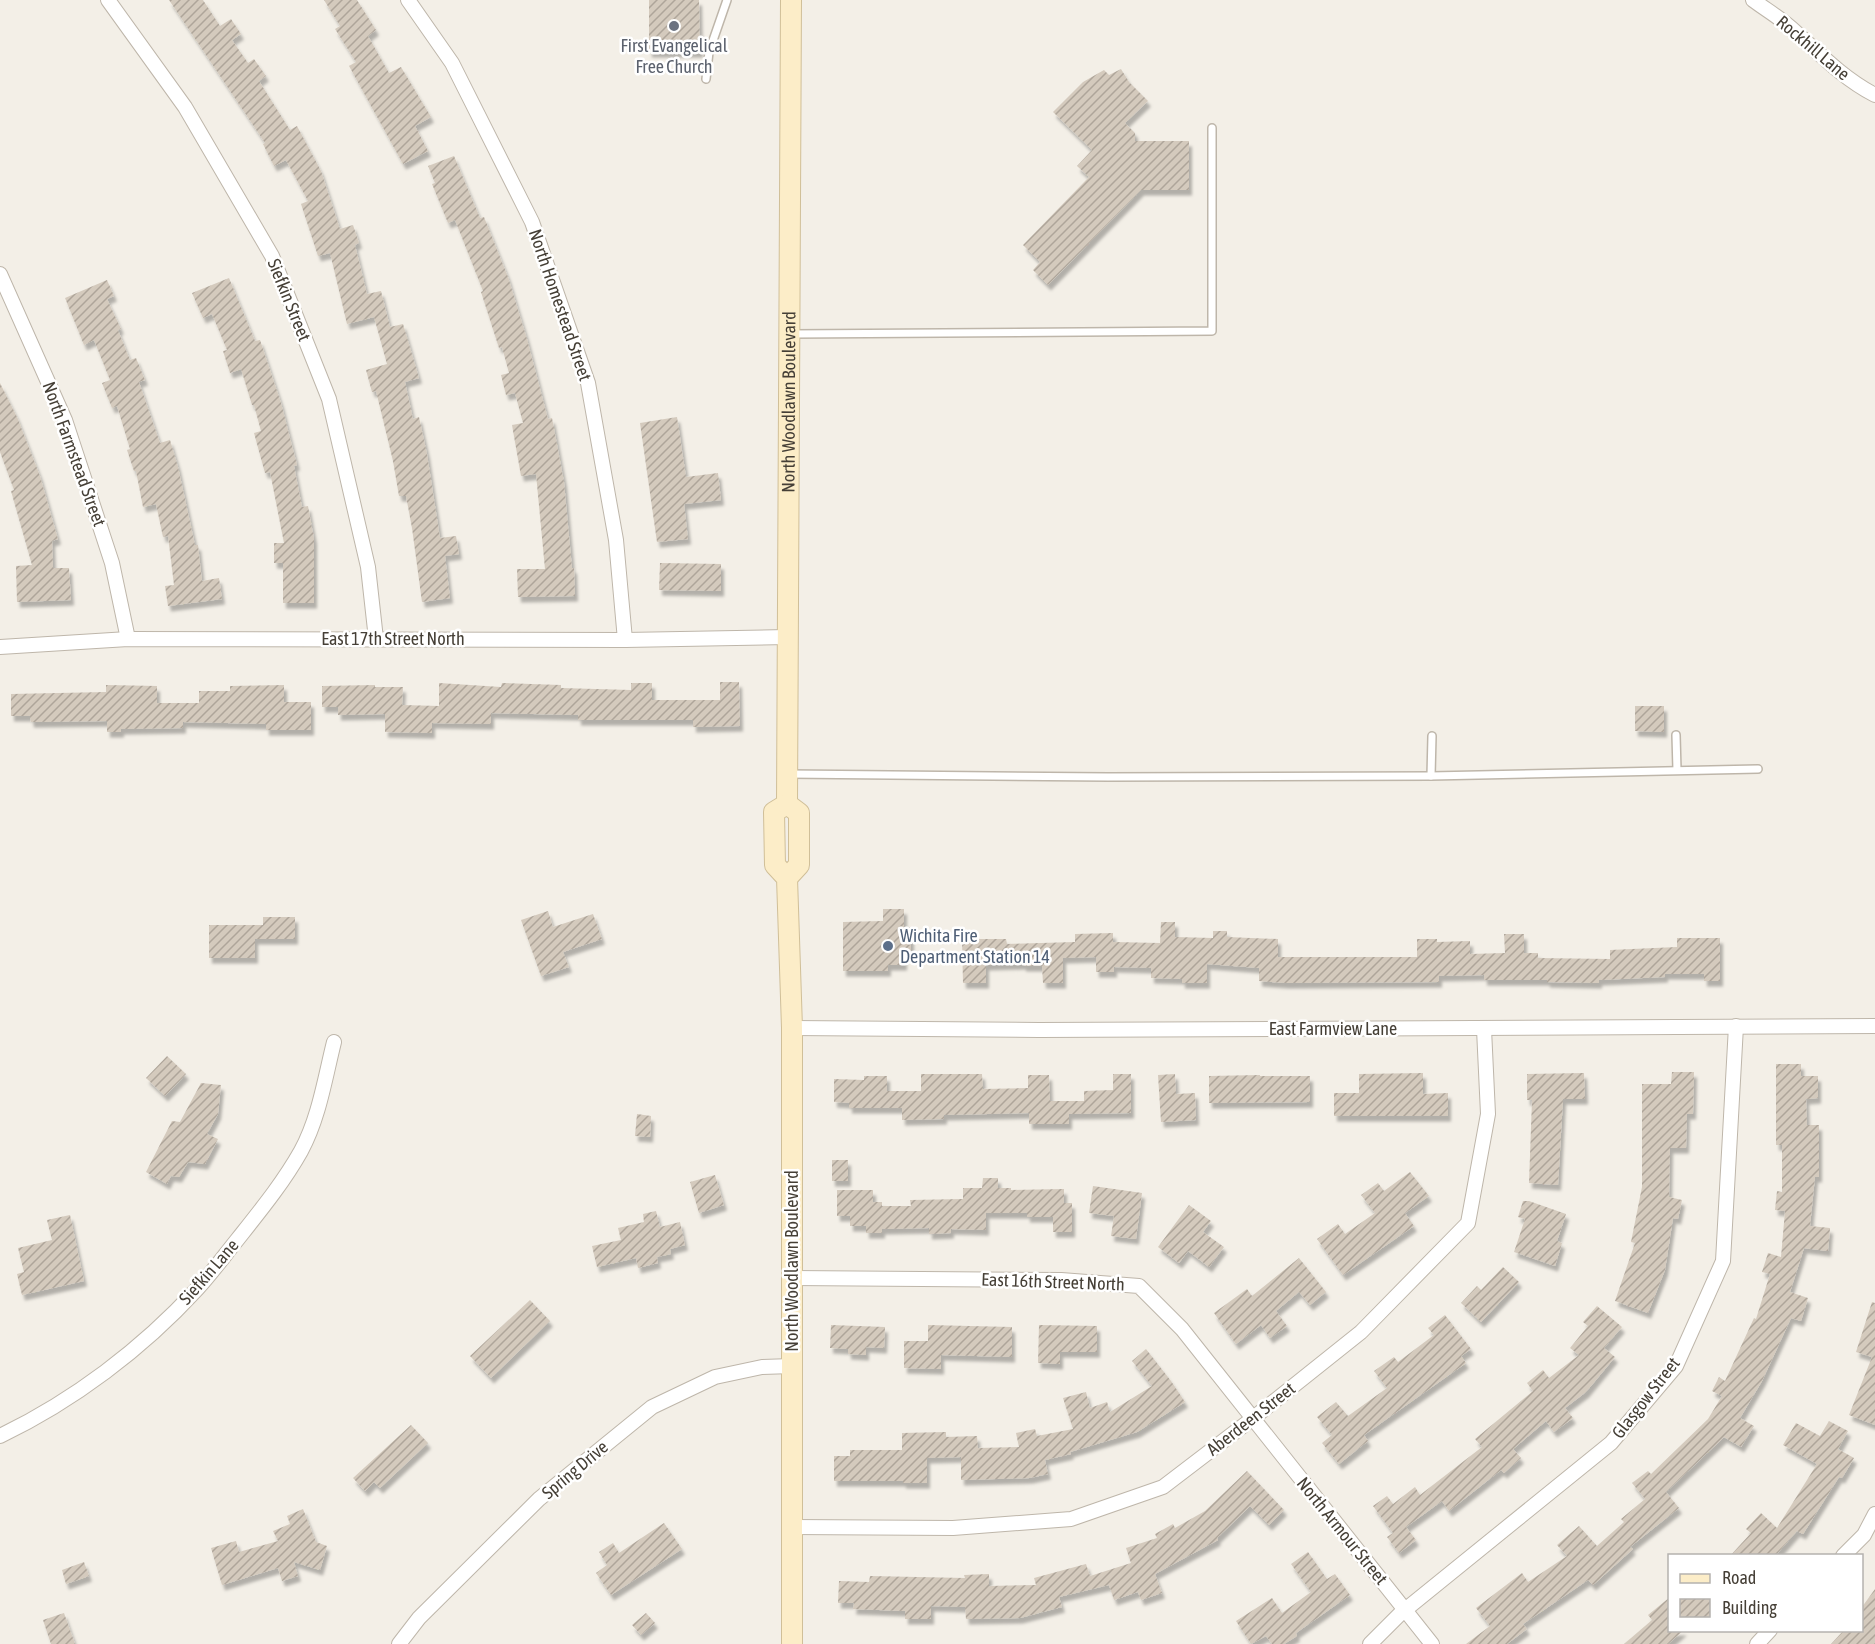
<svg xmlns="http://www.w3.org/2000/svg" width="1875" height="1644" viewBox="0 0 1875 1644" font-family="'Asap Condensed',sans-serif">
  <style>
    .building { fill: url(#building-hatch); filter: url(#shadow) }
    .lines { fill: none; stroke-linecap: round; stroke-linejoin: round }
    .service-casing { stroke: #beb6aa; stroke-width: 10 }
    .minor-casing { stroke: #beb6aa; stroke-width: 16 }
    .secondary-casing { stroke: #d0bf98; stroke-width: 22 }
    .service { stroke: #fff; stroke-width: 7 }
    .minor { stroke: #fff; stroke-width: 14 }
    .secondary { stroke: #fcedc8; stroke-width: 20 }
    .worship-dot { fill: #6b7280; stroke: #fff; stroke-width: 2 }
    .service-dot { fill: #5c6f8a; stroke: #fff; stroke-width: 2 }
    .labels { text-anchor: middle; stroke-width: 5; stroke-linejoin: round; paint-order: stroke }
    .worship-label { font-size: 18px; fill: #5b616d; stroke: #fff }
    .street-label { font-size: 18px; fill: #453f36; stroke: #fff }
    .service-label { font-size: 18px; fill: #4e5e75; stroke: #fff; text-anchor: start }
  </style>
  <defs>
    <pattern id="building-hatch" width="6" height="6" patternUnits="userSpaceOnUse" patternTransform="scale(1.5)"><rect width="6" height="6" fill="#d4cabd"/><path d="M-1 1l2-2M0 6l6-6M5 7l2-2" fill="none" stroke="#aea59a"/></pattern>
    <filter id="shadow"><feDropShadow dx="3" dy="5.5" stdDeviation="1.5" flood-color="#0004"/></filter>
  </defs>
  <rect width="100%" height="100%" fill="#f3efe7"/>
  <g class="building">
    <polygon points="169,0 203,0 220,26 231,19 241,34 232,40 248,63 254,59 266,76 259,81 290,130 297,126 321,171 340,229 353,225 359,243 355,245 367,294 381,291 390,327 403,324 419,378 405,382 413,419 419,417 427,454 440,538 456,536 459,554 445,556 450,598 422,602 412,528 406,496 399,496 393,461 376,391 372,392 366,370 387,364 374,317 347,324 330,253 318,256 301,204 308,201 286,160 274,166 263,144 265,143"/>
    <polygon points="324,0 357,0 376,30 368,36 389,73 401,67 431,117 415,126 428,151 403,164 349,66 356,62 335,29 340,26"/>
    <polygon points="649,0 699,0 700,52 649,52"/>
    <polygon points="1121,69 1129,82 1148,101 1125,123 1135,133 1135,141 1189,141 1189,190 1141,190 1048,285 1033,270 1040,262 1023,245 1089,177 1077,166 1092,150 1053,112 1083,82 1104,70 1109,75"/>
    <polygon points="454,156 480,218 484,217 508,277 527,339 548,419 552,418 564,482 572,568 574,568 575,596 518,597 517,569 545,569 536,474 521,476 512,425 523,423 515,393 506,395 501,375 509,373 502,347 499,348 481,292 483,291 455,220 448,223 432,184 435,183 428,166"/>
    <polygon points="229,278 255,341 260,340 281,403 297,465 294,466 302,507 308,506 314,539 314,603 283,603 283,563 274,563 274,543 284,543 270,472 265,473 254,433 261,431 254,405 252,405 241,369 230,373 223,351 227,350 212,314 203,318 192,293"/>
    <polygon points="107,280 114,296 107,299 121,329 118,330 130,360 136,358 145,380 139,382 160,443 170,440 178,467 195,545 198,545 202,581 219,578 222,599 168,606 165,586 174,585 168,536 163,537 156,504 143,507 136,471 134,471 127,450 130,449 117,406 112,408 102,383 110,380 94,340 84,345 65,298"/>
    <polygon points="0,383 17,417 40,476 58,539 52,541 53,568 69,568 71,600 17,602 16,566 32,565 11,491 14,490 0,452"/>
    <polygon points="677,417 686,477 718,473 721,500 684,504 688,539 657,542 640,423"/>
    <polygon points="660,563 721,564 721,591 659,590"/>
    <polygon points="720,682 739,682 740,726 693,727 693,720 578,720 578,715 491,713 491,724 432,723 432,733 385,732 385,714 338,715 338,707 322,707 322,686 375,685 375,687 403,687 402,705 439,706 439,683 501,687 502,683 561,685 561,688 631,690 631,683 652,683 652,700 720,700"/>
    <polygon points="106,685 157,686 157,703 199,703 199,691 230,691 230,686 284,685 284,702 311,702 311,730 266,730 266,724 183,722 183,728 121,729 121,732 107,732 107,721 31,722 30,716 11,716 11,694 106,692"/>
    <polygon points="1635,706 1664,706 1664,732 1635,731"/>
    <polygon points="883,909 904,909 904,927 911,927 911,954 904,954 904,965 888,965 888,971 843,971 843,922 883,921"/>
    <polygon points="548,911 553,927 593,914 602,939 563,952 569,967 541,976 521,920"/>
    <polygon points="263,917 295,917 295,939 255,939 255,958 209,958 209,925 263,925"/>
    <polygon points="1161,922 1175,922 1175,937 1213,938 1213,931 1227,931 1227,937 1278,939 1278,957 1417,957 1417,939 1437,939 1437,942 1470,941 1470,954 1505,953 1504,934 1524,934 1524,953 1538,953 1538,958 1610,959 1610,950 1677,947 1677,938 1720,938 1720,981 1704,981 1704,974 1665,974 1665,977 1599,980 1599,983 1547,982 1547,980 1484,980 1484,975 1439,976 1439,982 1286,983 1259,981 1259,968 1207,964 1207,983 1182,983 1182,979 1151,978 1151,968 1114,967 1114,972 1096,972 1096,957 1063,958 1063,983 1043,983 1042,966 1023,966 1023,964 986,965 986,983 963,983 962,939 1006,939 1007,944 1075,942 1075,934 1113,933 1113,942 1160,943"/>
    <polygon points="167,1056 186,1074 165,1096 146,1078"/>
    <polygon points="1776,1064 1801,1064 1801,1076 1818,1076 1818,1098 1806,1099 1807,1125 1819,1125 1819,1177 1815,1177 1810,1226 1830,1228 1828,1251 1804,1248 1790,1292 1808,1298 1801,1321 1791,1318 1762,1381 1740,1418 1754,1426 1741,1447 1724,1437 1666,1492 1679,1508 1630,1547 1633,1549 1593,1585 1588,1580 1523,1624 1527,1629 1507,1644 1466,1644 1490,1626 1476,1608 1522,1573 1528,1582 1567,1556 1557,1545 1579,1526 1597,1546 1624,1522 1621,1519 1645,1499 1632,1483 1648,1471 1651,1474 1708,1419 1722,1396 1712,1391 1719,1377 1725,1381 1754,1318 1756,1319 1770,1274 1762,1272 1768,1253 1781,1257 1785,1211 1775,1210 1777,1191 1782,1192 1782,1145 1776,1145"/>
    <polygon points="1672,1072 1694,1072 1693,1114 1687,1114 1686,1148 1670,1148 1669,1197 1682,1200 1678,1219 1673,1218 1665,1270 1648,1313 1615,1301 1635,1243 1631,1242 1642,1187 1642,1084 1671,1084"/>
    <polygon points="1423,1073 1423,1094 1448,1093 1448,1116 1334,1116 1334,1093 1359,1093 1359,1074"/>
    <polygon points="1584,1073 1585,1099 1563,1099 1558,1185 1529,1183 1532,1100 1527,1100 1527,1074"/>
    <polygon points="921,1074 982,1074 983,1089 1028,1088 1028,1075 1049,1075 1050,1101 1084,1101 1084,1091 1113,1090 1113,1074 1131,1074 1131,1113 1069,1114 1069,1124 1029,1124 1029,1113 944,1115 944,1119 902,1120 902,1108 849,1108 849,1103 834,1102 834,1079 864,1080 864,1076 887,1076 887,1091 921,1091"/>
    <polygon points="1175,1074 1176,1094 1195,1093 1196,1120 1161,1122 1158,1075"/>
    <polygon points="1260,1075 1260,1076 1310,1076 1310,1102 1209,1103 1209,1076"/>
    <polygon points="201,1083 221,1085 218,1114 207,1134 218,1139 205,1164 188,1162 179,1177 171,1176 167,1184 146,1172 172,1121 180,1122"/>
    <polygon points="637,1114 651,1116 650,1137 635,1136"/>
    <rect x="832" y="1160" width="16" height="21"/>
    <polygon points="1410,1172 1429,1196 1405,1213 1414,1226 1343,1275 1317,1239 1338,1224 1345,1234 1375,1213 1361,1195 1378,1183 1384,1191"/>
    <polygon points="715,1175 724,1205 699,1213 690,1182"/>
    <polygon points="983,1178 998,1178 998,1188 1011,1188 1011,1190 1064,1189 1064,1203 1072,1203 1072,1232 1053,1232 1053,1217 1027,1217 1027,1213 986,1213 986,1230 951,1229 951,1233 929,1234 929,1228 882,1229 882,1233 866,1233 866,1226 850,1226 850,1216 837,1216 837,1190 873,1190 873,1202 882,1202 882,1206 911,1206 910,1200 963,1199 963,1188 982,1188"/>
    <polygon points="1093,1186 1142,1193 1136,1239 1111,1236 1114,1216 1089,1213"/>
    <polygon points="1523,1201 1529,1201 1566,1214 1557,1241 1562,1243 1555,1266 1514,1252 1525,1219 1518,1217"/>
    <polygon points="1189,1205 1211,1221 1203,1232 1224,1247 1209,1267 1188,1251 1179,1263 1158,1247"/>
    <polygon points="656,1211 660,1227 680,1222 685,1245 670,1249 671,1254 657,1257 658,1263 638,1268 636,1258 597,1267 592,1246 621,1240 618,1228 644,1222 643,1214"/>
    <polygon points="70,1215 84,1281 22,1295 17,1274 24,1272 18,1248 52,1240 47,1220"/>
    <polygon points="1299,1258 1326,1292 1310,1305 1299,1292 1276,1311 1287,1326 1270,1338 1261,1325 1236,1344 1214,1313 1247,1289 1252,1296"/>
    <polygon points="1503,1267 1519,1282 1481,1322 1461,1303 1477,1286 1481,1290"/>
    <polygon points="530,1300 550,1321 491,1378 470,1356"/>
    <polygon points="1872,1302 1875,1303 1875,1425 1849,1415 1872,1357 1856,1352"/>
    <polygon points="1597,1306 1622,1327 1604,1348 1615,1357 1586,1392 1565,1408 1573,1418 1554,1432 1546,1421 1513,1449 1521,1458 1504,1473 1501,1470 1449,1511 1442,1501 1406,1527 1416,1540 1399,1553 1387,1537 1393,1533 1373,1506 1387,1496 1393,1504 1415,1487 1420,1495 1482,1447 1475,1439 1533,1391 1527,1383 1543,1370 1549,1378 1579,1355 1570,1348 1588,1326 1583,1322"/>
    <polygon points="1445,1315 1471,1349 1461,1356 1466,1363 1364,1435 1368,1441 1339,1464 1322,1443 1332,1435 1317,1417 1336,1402 1348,1416 1387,1388 1374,1371 1394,1357 1398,1362 1434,1335 1428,1328"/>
    <polygon points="831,1325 885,1327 884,1348 866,1347 866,1355 848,1354 848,1349 830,1348"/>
    <polygon points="928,1325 1012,1327 1012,1357 941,1355 941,1369 904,1368 904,1341 928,1341"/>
    <polygon points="1039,1325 1097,1326 1097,1352 1060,1352 1060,1364 1038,1363"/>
    <polygon points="1146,1349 1171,1381 1185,1402 1137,1432 1070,1452 1071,1454 1045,1460 1048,1474 1030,1478 961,1480 961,1457 927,1458 927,1483 903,1483 903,1481 834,1481 834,1456 850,1456 850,1450 902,1450 902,1433 946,1432 946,1437 977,1436 978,1448 1019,1447 1016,1433 1035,1429 1037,1436 1073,1429 1063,1398 1086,1392 1090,1408 1107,1402 1110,1412 1152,1386 1132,1361"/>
    <polygon points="1829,1421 1848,1431 1838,1449 1854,1458 1842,1478 1839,1477 1803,1534 1797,1531 1775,1556 1730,1556 1751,1533 1746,1529 1761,1513 1777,1528 1817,1464 1783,1445 1796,1423 1820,1436"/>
    <polygon points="411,1425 428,1443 380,1488 374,1482 365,1491 353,1478"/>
    <polygon points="1247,1471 1284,1510 1269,1525 1250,1506 1217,1538 1218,1540 1155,1574 1162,1593 1141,1600 1138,1592 1114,1600 1109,1585 1059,1597 1062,1607 1020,1618 966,1619 965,1607 931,1606 931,1619 905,1619 905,1611 853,1609 854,1603 838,1603 839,1581 869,1582 870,1576 965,1578 964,1575 989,1574 989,1586 1036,1585 1034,1578 1086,1564 1090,1576 1131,1563 1126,1548 1157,1538 1155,1534 1173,1524 1175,1528 1205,1511"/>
    <polygon points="303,1509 316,1542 327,1546 320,1570 294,1562 298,1576 282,1581 278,1568 222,1585 211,1548 236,1541 239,1552 278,1541 273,1531 290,1524 287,1516"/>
    <polygon points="664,1523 682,1549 611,1595 596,1573 607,1565 599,1552 613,1543 619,1553"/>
    <polygon points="1308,1552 1327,1579 1335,1574 1350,1595 1296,1633 1297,1636 1284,1644 1272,1644 1266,1636 1251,1644 1236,1621 1272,1598 1282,1613 1311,1592 1291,1564"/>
    <polygon points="84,1562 89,1576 66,1584 62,1570"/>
    <polygon points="1875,1589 1875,1644 1831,1644 1844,1630 1862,1630 1862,1607"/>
    <polygon points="1670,1597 1670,1630 1684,1630 1668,1644 1624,1644 1652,1620 1648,1615"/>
    <polygon points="64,1613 75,1644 51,1644 43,1620"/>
    <polygon points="646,1613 655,1623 641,1635 632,1625"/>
  </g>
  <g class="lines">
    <defs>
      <g id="service">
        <polyline points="706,79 709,52 727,0"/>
        <polyline points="792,334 1212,331 1212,128"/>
        <polyline points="1676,735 1677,770"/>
        <polyline points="788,774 1108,777 1431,776 1758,769"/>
        <polyline points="1431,776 1432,736"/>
      </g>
      <g id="minor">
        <polyline points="108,0 185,107 272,256 329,399 368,567 376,639"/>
        <polyline points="408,0 452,63 532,222 588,383 616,540 625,640"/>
        <path d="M1753,0C1765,9 1779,17 1791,28C1818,52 1842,78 1875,95"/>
        <polyline points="0,274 65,420 112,563 128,639"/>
        <polyline points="0,647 128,639 625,640 787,637"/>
        <polyline points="792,1028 1039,1030 1875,1026"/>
        <polyline points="792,1278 1061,1280 1139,1286 1182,1329 1432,1644"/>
        <path d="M0,1436C73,1401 142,1349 197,1289C211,1274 224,1256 237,1240C260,1211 283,1183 301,1151C319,1118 325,1078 334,1042"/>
        <polyline points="792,1527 953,1528 1071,1519 1163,1487 1252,1419 1361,1332 1468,1223 1488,1114 1484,1029"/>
        <polyline points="1843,1556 1864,1535 1875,1514"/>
        <polyline points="399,1644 419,1618 539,1499 652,1407 715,1377 762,1367 792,1366"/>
        <polyline points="1370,1644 1400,1614 1611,1443 1676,1366 1723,1261 1736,1026"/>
        <polyline points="1757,1644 1770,1630"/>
      </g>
      <g id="secondary">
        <polyline points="787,804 774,812 775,865 787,878 792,1028 792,1644"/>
        <path id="s1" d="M787,804L791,0"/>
        <polyline points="787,804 799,813 799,865 787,878"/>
      </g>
    </defs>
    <use href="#service" class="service-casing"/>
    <use href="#minor" class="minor-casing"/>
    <use href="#secondary" class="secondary-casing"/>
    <use href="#service" class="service"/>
    <use href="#minor" class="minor"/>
    <use href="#secondary" class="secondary"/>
  </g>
  <circle class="worship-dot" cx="674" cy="26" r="6"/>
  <circle class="service-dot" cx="888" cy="946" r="6"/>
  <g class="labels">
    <g class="worship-label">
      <text x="674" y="52">First Evangelical<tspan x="674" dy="21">Free Church</tspan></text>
    </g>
    <g class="street-label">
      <text transform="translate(1813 48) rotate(40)" y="6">Rockhill Lane</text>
      <text transform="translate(289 300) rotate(68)" y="6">Siefkin Street</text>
      <text transform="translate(560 305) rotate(71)" y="6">North Homestead Street</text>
      <text dy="6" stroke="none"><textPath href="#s1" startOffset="402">North Woodlawn Boulevard</textPath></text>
      <text transform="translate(74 454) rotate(70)" y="6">North Farmstead Street</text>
      <text x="393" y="645">East 17th Street North</text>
      <text x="1333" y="1035">East Farmview Lane</text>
      <text transform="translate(792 1261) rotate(-90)" y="6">North Woodlawn Boulevard</text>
      <text transform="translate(209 1272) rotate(-49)" y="6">Siefkin Lane</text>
      <text transform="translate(1053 1282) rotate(2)" y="6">East 16th Street North</text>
      <text transform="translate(1646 1398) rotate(-52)" y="6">Glasgow Street</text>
      <text transform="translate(1251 1419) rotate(-38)" y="6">Aberdeen Street</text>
      <text transform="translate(575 1470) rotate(-40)" y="6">Spring Drive</text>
      <text transform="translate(1342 1531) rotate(51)" y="6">North Armour Street</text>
    </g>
    <g class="service-label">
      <text x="900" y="942">Wichita Fire<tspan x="900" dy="21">Department Station 14</tspan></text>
    </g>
  </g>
  <rect x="1668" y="1554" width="195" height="78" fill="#ffffff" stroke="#b5b2af" stroke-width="1.5"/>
  <rect x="1680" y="1574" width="30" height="9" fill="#fcedc8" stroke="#b5b2af" stroke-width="1.5"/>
  <text x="1722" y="1584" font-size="18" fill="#453f36">Road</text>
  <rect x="1680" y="1599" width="30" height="18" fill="url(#building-hatch)" stroke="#b5b2af" stroke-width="1.5"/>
  <text x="1722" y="1614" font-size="18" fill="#453f36">Building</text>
</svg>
